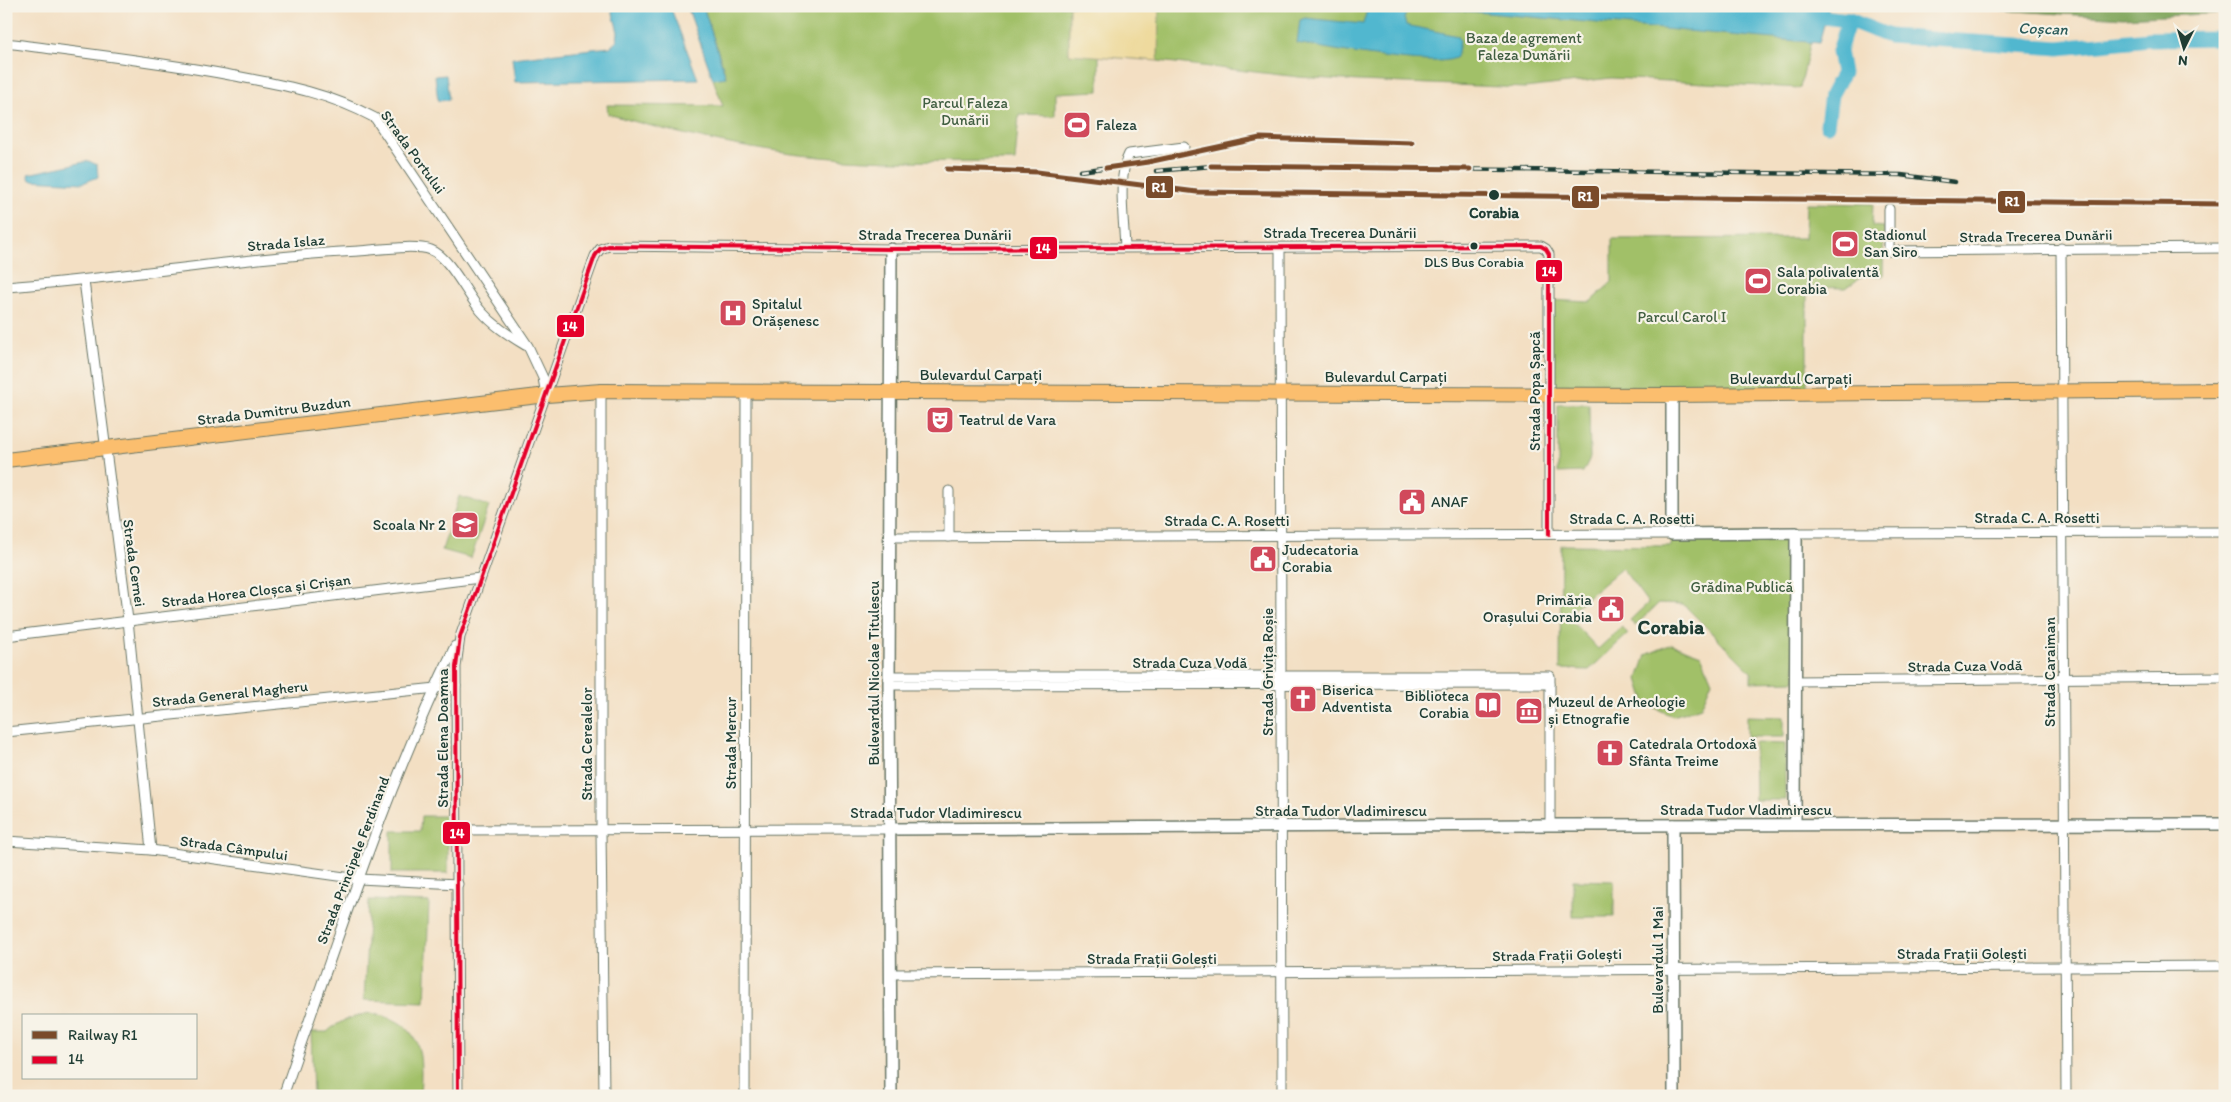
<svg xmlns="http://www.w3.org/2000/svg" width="2231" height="1102" viewBox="0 0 2231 1102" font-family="Itim,sans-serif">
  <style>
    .green { fill: #a1c068; stroke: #607e4e }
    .forest { fill: #80a65c; stroke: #507248 }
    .sand { fill: #eeda9e; stroke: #868c69 }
    .water { fill: #51b7cf; stroke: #387a82 }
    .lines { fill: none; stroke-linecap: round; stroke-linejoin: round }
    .river { stroke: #51b7cf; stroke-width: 15 }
    .minor-casing { stroke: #697666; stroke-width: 11 }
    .tertiary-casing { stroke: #697666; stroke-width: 14 }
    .primary-casing { stroke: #697666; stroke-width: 16 }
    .minor { stroke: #fff; stroke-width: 9 }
    .tertiary { stroke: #fff; stroke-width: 11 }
    .primary { stroke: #fbbe6e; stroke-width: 14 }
    .rail-casing { stroke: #1f3d34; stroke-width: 4.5 }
    .rail { stroke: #f7f3e8; stroke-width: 2.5; stroke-dasharray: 8; stroke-linecap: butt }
    .bus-1-casing { stroke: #f7f3e8; stroke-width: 8 }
    .bus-1 { stroke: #e4002b; stroke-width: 4 }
    .rail-1-casing { stroke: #f7f3e8; stroke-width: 9 }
    .rail-1 { stroke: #7a4b2a; stroke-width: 5 }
    .stop-dot { fill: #1f3d34; stroke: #f7f3e8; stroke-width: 2 }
    .labels { text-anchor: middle; stroke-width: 4.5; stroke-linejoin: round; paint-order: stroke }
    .bus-label { font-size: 14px; fill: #1f3d34; stroke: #f7f3e8 }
    .park-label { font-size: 15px; fill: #405e41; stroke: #f7f3e8 }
    .poi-label { font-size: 15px; fill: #1f3d34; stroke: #f7f3e8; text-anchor: start }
    .street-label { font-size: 15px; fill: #1f3d34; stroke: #f7f3e8 }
    .stop-label { font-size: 15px; font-weight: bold; fill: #1f3d34; stroke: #f7f3e8 }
    .water-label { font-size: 16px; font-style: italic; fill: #2c5c5b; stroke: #f7f3e8 }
    .district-label { font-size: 20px; font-weight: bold; fill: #1f3d34; stroke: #f7f3e8 }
    .line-badge { stroke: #f7f3e8; stroke-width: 2 }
    .badge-label { font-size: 14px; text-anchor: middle; font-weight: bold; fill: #fff }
  </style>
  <rect width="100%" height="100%" fill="#f7f3e8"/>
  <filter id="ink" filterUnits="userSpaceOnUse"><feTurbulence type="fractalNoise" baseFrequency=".02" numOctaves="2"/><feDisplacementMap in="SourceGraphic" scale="10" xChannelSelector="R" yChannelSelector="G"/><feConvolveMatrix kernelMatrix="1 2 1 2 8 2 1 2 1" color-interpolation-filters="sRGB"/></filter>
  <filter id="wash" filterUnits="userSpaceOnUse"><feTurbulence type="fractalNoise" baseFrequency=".0096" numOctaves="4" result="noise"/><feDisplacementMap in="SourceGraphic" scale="20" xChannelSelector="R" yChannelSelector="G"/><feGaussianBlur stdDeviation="1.12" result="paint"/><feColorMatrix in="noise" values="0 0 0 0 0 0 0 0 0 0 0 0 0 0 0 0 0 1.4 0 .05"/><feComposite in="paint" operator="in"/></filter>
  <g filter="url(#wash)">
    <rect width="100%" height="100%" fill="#f3dfc3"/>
    <g class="green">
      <path d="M703,6H952L953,10L989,6H1069V54L1099,56V91L1055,93V116L1019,115L1015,161C950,161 885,163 821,157C750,151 677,134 608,114L607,105L723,106L713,79L726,76Z"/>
      <polygon points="1159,6 1819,6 1800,88 1611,78 1525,88 1359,81 1299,77 1158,61"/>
      <polygon points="1806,203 1873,204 1872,226 1884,227 1883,276 1864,275 1846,288 1807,287 1807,395 1549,395 1549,300 1590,302 1612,282 1612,239 1805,238"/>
      <polygon points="1558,404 1589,404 1590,458 1583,472 1558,473"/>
      <polygon points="459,496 489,506 471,558 442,550"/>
      <polygon points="1796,533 1795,681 1751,682 1751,672 1683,604 1659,603 1635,626 1630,620 1648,603 1622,568 1566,615 1598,649 1622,627 1628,634 1589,670 1560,669 1561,545 1671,546 1672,534"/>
      <polygon points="1672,644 1701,655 1712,681 1701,707 1673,716 1646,704 1638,679 1646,655"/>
      <polygon points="1747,716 1784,717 1784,737 1747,737"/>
      <polygon points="1754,743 1785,744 1785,800 1755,800"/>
      <polygon points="421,816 448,816 448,873 392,873 392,831 420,831"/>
      <polygon points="1573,880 1614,881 1614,917 1573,917"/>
      <polygon points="369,900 429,902 425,1002 364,1000"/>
      <path d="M370,1013C422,1022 423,1050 420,1096H313L311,1032H327C340,1020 354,1016 370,1013Z"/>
    </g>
    <polygon class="forest" points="1938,6 2225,6 2225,13 2123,18"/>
    <polygon class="sand" points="1069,6 1159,6 1158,61 1069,54"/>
    <g class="water">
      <polygon points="611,6 670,6 698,79 515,82 512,58 610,47 617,41 618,32"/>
      <polygon points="687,6 703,6 726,77 713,79"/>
      <path d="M1366,6H1829L1819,43L1410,6L1404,18L1406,25L1458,36L1460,41L1457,57C1439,70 1323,48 1297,43L1300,20L1305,18L1363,24L1367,10Z"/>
      <polygon points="446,75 449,100 438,101 435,76"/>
      <polygon points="89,161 97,165 98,177 83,183 30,180 28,174"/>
    </g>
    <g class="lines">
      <g class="river">
        <polyline points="1805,15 1849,20 1889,36 2059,48 2149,39 2225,38"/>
        <polyline points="1827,125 1831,95 1843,73 1839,51 1849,20"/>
      </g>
    </g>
  </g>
  <g filter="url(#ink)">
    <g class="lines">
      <defs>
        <g id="minor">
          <path d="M6,43C81,53 155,61 230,75C283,85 327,92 375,118L528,346L543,378L546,395"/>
          <polyline points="1889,209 1889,251 2225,248"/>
          <path d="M1125,247C1124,221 1117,176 1129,154L1184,147"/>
          <polyline points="1280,248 1282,1096"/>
          <polyline points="2061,248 2066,1096"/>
          <polyline points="84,281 128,620 151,850"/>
          <path d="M6,287C124,278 241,257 359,251C378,250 414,244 431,250C450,257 467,295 481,311C494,326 509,335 525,345"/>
          <polyline points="601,391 601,830 604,1096"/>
          <polyline points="1796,533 2225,532"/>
          <polyline points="889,537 1672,534"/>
          <polyline points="949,537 949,491"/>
          <polyline points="6,636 480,578"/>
          <polyline points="889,676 1550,676 1550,825"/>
          <polyline points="1795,681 2225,677"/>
          <polyline points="889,685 1550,684"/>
          <polyline points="6,732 456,686"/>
          <polyline points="457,830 890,829"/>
          <polyline points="6,841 151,850 359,879 458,884"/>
          <polyline points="890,974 2225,966"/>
          <path d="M283,1096C336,945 385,789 455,646"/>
          <polyline points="458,1096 456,667 460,637 595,256 600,249 609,246 891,249 1541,246 1546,249 1549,254 1549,534"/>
          <polyline points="745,1096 746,391"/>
        </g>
        <g id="tertiary">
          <polyline points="1672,395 1672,534 1796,533 1795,824"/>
          <polyline points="1673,825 1674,1096"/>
          <polyline points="890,829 1550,825 2225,824"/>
          <polyline points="891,1096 889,685 891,249"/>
        </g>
        <polyline id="primary" points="6,460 547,395 601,391 1672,395 2225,390"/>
      </defs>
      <use href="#minor" class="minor-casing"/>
      <use href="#tertiary" class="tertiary-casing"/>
      <use href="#primary" class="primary-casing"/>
      <use href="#minor" class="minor"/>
      <use href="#tertiary" class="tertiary"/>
      <use href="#primary" class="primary"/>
      <defs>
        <g id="rail">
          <polyline points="947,169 1037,172 1197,192 1499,195"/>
          <polyline points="1080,171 1148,162 1260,138 1412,143"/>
          <polyline points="1156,171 1212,166 1901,175 1955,182"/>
        </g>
      </defs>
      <use href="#rail" class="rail-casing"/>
      <use href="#rail" class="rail"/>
      <defs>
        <polyline id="bus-1" points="458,1096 456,667 460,637 595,256 600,249 609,246 891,249 1541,246 1546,249 1549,254 1549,534"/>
      </defs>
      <use href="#bus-1" class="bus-1-casing"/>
      <use href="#bus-1" class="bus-1"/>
      <defs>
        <g id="rail-1">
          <polyline points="1211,166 1470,169"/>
          <polyline points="1106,168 1148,162 1260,138 1412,143"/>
          <polyline points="947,169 1037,172 1197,192 2225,204"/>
        </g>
      </defs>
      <use href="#rail-1" class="rail-1-casing"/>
      <use href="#rail-1" class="rail-1"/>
    </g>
  </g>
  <defs>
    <symbol id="stadium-square" viewBox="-11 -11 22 22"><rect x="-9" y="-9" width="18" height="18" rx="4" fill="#d1495b" stroke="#f7f3e8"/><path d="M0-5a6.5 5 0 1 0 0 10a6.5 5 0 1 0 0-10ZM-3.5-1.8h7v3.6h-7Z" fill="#fff"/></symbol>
    <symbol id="hospital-square" viewBox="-11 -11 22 22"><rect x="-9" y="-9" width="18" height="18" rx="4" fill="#d1495b" stroke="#f7f3e8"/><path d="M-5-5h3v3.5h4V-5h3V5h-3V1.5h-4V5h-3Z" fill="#fff"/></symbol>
    <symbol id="theatre-square" viewBox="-11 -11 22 22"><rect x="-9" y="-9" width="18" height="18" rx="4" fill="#d1495b" stroke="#f7f3e8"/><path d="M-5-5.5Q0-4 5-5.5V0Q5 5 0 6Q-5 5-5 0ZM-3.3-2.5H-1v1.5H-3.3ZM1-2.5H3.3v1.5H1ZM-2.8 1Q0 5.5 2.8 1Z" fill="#fff"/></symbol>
    <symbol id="civic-square" viewBox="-11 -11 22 22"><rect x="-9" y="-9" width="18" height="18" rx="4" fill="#d1495b" stroke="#f7f3e8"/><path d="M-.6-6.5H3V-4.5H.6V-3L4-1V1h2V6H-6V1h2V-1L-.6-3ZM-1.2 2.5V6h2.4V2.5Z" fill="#fff"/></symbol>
    <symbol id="school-square" viewBox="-11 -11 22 22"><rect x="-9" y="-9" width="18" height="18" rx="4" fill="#d1495b" stroke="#f7f3e8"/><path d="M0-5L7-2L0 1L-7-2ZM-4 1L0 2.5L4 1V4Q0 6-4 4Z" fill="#fff"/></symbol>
    <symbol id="church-square" viewBox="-11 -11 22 22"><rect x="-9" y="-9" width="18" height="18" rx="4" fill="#d1495b" stroke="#f7f3e8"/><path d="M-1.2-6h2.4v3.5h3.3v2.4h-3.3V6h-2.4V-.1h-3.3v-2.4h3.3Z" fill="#fff"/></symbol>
    <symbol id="library-square" viewBox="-11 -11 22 22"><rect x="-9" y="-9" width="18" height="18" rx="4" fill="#d1495b" stroke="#f7f3e8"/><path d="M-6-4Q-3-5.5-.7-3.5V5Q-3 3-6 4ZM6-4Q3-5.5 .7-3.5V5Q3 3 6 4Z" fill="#fff"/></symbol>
    <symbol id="museum-square" viewBox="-11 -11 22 22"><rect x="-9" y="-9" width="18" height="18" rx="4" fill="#d1495b" stroke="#f7f3e8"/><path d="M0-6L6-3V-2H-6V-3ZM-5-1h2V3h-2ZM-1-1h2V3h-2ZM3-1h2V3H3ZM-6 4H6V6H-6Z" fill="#fff"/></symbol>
  </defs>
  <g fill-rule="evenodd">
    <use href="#stadium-square" x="1061" y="109" width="32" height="32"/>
    <use href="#stadium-square" x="1829" y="228" width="32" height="32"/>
    <use href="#stadium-square" x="1742" y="265" width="32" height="32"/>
    <use href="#hospital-square" x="717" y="297" width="32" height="32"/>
    <use href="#theatre-square" x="924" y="404" width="32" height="32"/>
    <use href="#civic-square" x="1396" y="486" width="32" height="32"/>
    <use href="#school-square" x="449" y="509" width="32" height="32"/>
    <use href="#civic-square" x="1247" y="543" width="32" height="32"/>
    <use href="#civic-square" x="1595" y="593" width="32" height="32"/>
    <use href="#church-square" x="1287" y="683" width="32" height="32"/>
    <use href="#library-square" x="1472" y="689" width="32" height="32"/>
    <use href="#museum-square" x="1513" y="695" width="32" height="32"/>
    <use href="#church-square" x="1594" y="737" width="32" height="32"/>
  </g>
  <g class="stop-dot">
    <circle cx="1494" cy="195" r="6"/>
    <circle cx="1474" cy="246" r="4.5"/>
  </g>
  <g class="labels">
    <g class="bus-label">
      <text x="1474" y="267">DLS Bus Corabia</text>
    </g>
    <g class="park-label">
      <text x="1524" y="43">Baza de agrement<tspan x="1524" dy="17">Faleza Dunării</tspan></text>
      <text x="965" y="108">Parcul Faleza<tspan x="965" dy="17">Dunării</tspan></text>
      <text x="1682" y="322">Parcul Carol I</text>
      <text x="1742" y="592">Grădina Publică</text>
    </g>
    <g class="poi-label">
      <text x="1096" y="130">Faleza</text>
      <text x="1864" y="240">Stadionul<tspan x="1864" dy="17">San Siro</tspan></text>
      <text x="1777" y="277">Sala polivalentă<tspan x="1777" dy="17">Corabia</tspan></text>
      <text x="752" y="309">Spitalul<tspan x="752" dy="17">Orășenesc</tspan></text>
      <text x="959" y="425">Teatrul de Vara</text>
      <text x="1431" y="507">ANAF</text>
      <text x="446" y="530" text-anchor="end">Scoala Nr 2</text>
      <text x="1282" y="555">Judecatoria<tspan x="1282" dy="17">Corabia</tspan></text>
      <text x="1592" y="605" text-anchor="end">Primăria<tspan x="1592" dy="17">Orașului Corabia</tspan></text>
      <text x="1322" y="695">Biserica<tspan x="1322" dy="17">Adventista</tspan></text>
      <text x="1469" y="701" text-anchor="end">Biblioteca<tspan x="1469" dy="17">Corabia</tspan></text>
      <text x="1548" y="707">Muzeul de Arheologie<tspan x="1548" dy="17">și Etnografie</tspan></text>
      <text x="1629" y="749">Catedrala Ortodoxă<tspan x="1629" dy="17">Sfânta Treime</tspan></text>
    </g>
    <g class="street-label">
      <text transform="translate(413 152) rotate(54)" y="5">Strada Portului</text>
      <text x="1340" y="238">Strada Trecerea Dunării</text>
      <text x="935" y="240">Strada Trecerea Dunării</text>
      <text transform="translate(2036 236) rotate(-1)" y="5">Strada Trecerea Dunării</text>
      <text transform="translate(286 243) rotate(-5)" y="5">Strada Islaz</text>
      <text x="981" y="380">Bulevardul Carpați</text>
      <text x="1386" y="382">Bulevardul Carpați</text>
      <text x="1791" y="384">Bulevardul Carpați</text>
      <text transform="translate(1535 391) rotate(-90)" y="5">Strada Popa Șapcă</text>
      <text transform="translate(274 411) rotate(-7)" y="5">Strada Dumitru Buzdun</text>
      <text x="2037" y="523">Strada C. A. Rosetti</text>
      <text x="1632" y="524">Strada C. A. Rosetti</text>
      <text x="1227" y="526">Strada C. A. Rosetti</text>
      <text transform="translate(134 563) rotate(82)" y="5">Strada Cernei</text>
      <text transform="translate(256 591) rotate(-7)" y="5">Strada Horea Cloșca și Crișan</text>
      <text x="1190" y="668">Strada Cuza Vodă</text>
      <text transform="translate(1965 666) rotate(-1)" y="5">Strada Cuza Vodă</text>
      <text transform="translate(1268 672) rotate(-90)" y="5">Strada Grivița Roșie</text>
      <text transform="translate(2050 672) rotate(-90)" y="5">Strada Caraiman</text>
      <text transform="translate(874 673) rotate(-90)" y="5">Bulevardul Nicolae Titulescu</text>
      <text transform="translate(230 694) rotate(-6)" y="5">Strada General Magheru</text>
      <text transform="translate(443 738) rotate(-90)" y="5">Strada Elena Doamna</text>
      <text transform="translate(731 743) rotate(-90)" y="5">Strada Mercur</text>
      <text transform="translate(587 744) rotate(-90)" y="5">Strada Cerealelor</text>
      <text x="1746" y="815">Strada Tudor Vladimirescu</text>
      <text x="1341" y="816">Strada Tudor Vladimirescu</text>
      <text x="936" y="818">Strada Tudor Vladimirescu</text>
      <text transform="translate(234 848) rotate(8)" y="5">Strada Câmpului</text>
      <text transform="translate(353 860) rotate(-69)" y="5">Strada Principele Ferdinand</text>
      <text x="1962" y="959">Strada Frații Golești</text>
      <text transform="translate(1557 955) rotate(-1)" y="5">Strada Frații Golești</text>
      <text x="1152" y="964">Strada Frații Golești</text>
      <text transform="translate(1658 960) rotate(-90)" y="5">Bulevardul 1 Mai</text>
    </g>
    <g class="stop-label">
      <text x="1494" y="218">Corabia</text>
    </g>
    <g class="water-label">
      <text transform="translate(2043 28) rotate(2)" y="6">Coșcan</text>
    </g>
    <g class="district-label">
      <text x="1671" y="634">Corabia</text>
    </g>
  </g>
  <g class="line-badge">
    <rect x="1145" y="175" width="29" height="24" rx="5" fill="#7a4b2a"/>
    <rect x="1571" y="185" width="29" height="24" rx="5" fill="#7a4b2a"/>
    <rect x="1997" y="190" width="29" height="24" rx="5" fill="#7a4b2a"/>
    <rect x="1029" y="236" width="29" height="24" rx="5" fill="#e4002b"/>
    <rect x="1535" y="259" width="28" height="24" rx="5" fill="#e4002b"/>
    <rect x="556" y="314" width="29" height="24" rx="5" fill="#e4002b"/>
    <rect x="442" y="821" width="29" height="24" rx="5" fill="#e4002b"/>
  </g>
  <g class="badge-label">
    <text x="1159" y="192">R1</text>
    <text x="1585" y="201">R1</text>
    <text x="2012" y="206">R1</text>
    <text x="1043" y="253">14</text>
    <text x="1549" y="276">14</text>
    <text x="570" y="331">14</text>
    <text x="457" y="838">14</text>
  </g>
  <rect width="2231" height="1102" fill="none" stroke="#f7f3e8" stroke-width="25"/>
  <rect x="22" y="1014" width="175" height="65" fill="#f7f3e8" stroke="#a1aaa0"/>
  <rect x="32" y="1031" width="25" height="8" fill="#7a4b2a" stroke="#a1aaa0"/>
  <text x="68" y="1040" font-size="15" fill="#1f3d34">Railway R1</text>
  <rect x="32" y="1056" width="25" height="8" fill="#e4002b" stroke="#a1aaa0"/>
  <text x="68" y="1064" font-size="15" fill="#1f3d34">14</text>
  <g transform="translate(2184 48) rotate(185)" stroke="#f7f3e8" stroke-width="4" paint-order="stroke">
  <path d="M0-4L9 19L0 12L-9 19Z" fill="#1f3d34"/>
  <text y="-8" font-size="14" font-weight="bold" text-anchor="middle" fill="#1f3d34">N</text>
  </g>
</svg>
